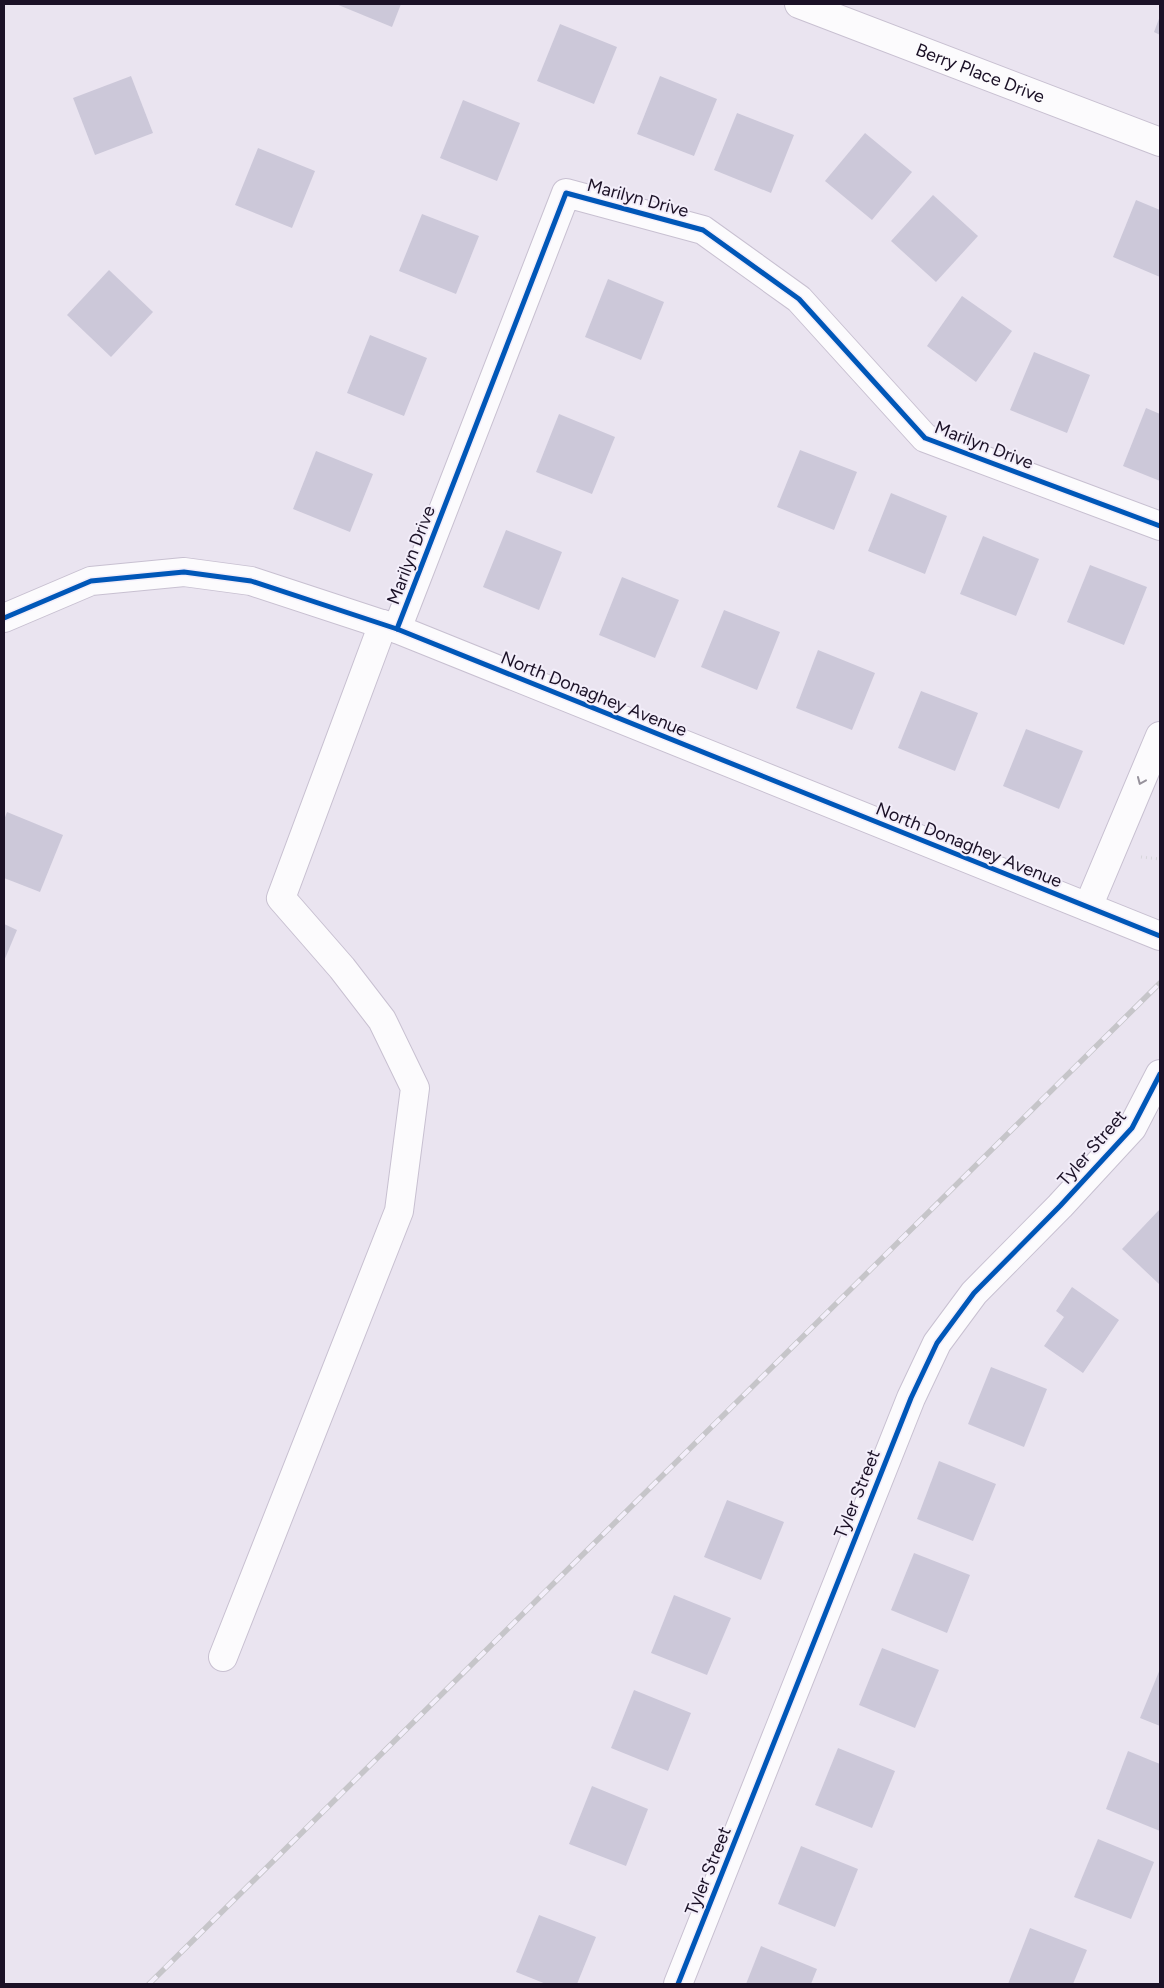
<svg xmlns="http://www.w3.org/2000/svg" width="1164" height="1988" viewBox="0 0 1164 1988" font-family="Figtree,sans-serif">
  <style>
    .building { fill: #ccc8d9 }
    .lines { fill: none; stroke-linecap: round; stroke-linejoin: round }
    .minor-casing { stroke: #c8c0d1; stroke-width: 30 }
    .path { stroke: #d7d6da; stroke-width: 3; stroke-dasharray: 1 4; stroke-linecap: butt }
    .minor { stroke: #fcfbfd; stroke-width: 28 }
    .rail-casing { stroke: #c6c5c9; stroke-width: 5.5 }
    .rail { stroke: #f3eefa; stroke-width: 4; stroke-dasharray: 11; stroke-linecap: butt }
    .cycleway-casing { stroke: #f3eefa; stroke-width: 8 }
    .cycleway { stroke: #0057b8; stroke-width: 5 }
    .oneway { stroke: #97929c }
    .labels { text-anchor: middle; stroke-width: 4; stroke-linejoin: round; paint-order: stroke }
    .street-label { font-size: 18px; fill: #1b1126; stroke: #f3eefa }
  </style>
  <rect width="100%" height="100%" fill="#eae4f0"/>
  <g class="building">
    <polygon points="336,4 401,4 392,27"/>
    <polygon points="1160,16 1160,35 1154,32"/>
    <polygon points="560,24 617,47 594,104 537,81"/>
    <polygon points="131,76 153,133 95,155 73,98"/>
    <polygon points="660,76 717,99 694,156 637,134"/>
    <polygon points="463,100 520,123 497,181 440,158"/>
    <polygon points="737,113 794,135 771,193 714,170"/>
    <polygon points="865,133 912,172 872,220 825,181"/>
    <polygon points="258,148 315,171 292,228 235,205"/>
    <polygon points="933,195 978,236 936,282 891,241"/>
    <polygon points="1136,200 1160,210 1160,277 1113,257"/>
    <polygon points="422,214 479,236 456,294 399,271"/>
    <polygon points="109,270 153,312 111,357 67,315"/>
    <polygon points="608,279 664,302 641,360 585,337"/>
    <polygon points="962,296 1012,331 976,382 927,346"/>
    <polygon points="370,335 427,358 404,416 347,393"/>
    <polygon points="1034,352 1090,375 1067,433 1010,410"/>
    <polygon points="1146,408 1160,414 1160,481 1123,466"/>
    <polygon points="559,414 615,437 592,494 536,472"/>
    <polygon points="800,450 857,472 834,530 777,507"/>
    <polygon points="316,451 373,474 350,532 293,509"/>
    <polygon points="891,493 947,516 925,574 868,551"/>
    <polygon points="506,530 562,552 539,610 483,587"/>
    <polygon points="983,536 1039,559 1016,616 960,594"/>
    <polygon points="1090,565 1147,587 1124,645 1067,622"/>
    <polygon points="622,577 679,600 655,658 599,635"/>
    <polygon points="724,610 780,632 757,690 701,667"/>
    <polygon points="818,650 875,673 852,730 796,708"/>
    <polygon points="921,691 978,713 955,771 898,748"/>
    <polygon points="1026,729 1083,751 1059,809 1003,786"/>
    <polygon points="7,812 63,835 40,892 4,878 4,820"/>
    <polygon points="4,924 17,930 4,961"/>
    <polygon points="1160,1209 1160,1282 1159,1284 1122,1249"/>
    <polygon points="1072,1287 1119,1320 1083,1373 1044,1346 1064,1317 1056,1311"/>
    <polygon points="991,1367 1047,1389 1024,1447 968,1424"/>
    <polygon points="939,1461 996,1484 973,1541 917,1519"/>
    <polygon points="727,1500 784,1522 761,1580 704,1557"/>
    <polygon points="914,1553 970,1575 947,1633 891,1610"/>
    <polygon points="674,1595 731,1618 707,1675 651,1653"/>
    <polygon points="882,1648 939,1670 915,1728 859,1705"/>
    <polygon points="1160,1669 1160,1726 1140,1718"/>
    <polygon points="634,1690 691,1713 668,1771 611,1748"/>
    <polygon points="838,1748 895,1771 872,1828 815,1805"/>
    <polygon points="1128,1751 1160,1764 1160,1831 1106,1809"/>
    <polygon points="592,1786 648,1809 626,1866 569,1844"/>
    <polygon points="1098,1839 1154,1862 1131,1919 1074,1897"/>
    <polygon points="801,1846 858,1869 835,1927 778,1904"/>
    <polygon points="539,1915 596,1937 577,1984 546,1984 516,1972"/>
    <polygon points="1030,1928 1087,1950 1073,1984 1008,1984"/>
    <polygon points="761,1946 817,1969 811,1984 746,1984"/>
  </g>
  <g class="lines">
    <defs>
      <g id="minor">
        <path id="s1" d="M799,4L1160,142"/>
        <polyline points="4,618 91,581 184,572 251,581 397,629 1160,936"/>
        <polyline points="397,629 566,193 703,230 799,299 925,438 1160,526"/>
        <polyline points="1088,907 1160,736"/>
        <polyline points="223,1657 399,1211 415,1088 382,1020 342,968 281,898 383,624"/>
        <polyline points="678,1984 911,1398 937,1343 974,1293 1060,1206 1132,1128 1160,1074"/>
      </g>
    </defs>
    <use href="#minor" class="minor-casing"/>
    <polyline class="path" points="1141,857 1160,859"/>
    <use href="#minor" class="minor"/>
    <defs>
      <polyline id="rail" points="149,1984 1160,983"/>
    </defs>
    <use href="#rail" class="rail-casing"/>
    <use href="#rail" class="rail"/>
    <defs>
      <g id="cycleway">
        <polyline points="4,618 91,581 184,572 251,581 397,629 1160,936"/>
        <polyline points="397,629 566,193 703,230 799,299 925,438 1160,526"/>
        <polyline points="678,1984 911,1398 937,1343 974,1293 1060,1206 1132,1128 1160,1074"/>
      </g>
    </defs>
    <use href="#cycleway" class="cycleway-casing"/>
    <use href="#cycleway" class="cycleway"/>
  </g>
  <defs><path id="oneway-chevron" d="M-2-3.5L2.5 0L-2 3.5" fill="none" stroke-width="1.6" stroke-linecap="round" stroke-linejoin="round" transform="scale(1.25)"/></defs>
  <use class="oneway" href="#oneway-chevron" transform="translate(1141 781) rotate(113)"/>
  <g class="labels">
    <g class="street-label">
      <text dy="6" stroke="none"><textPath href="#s1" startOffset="194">Berry Place Drive</textPath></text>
      <text transform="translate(638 198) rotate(15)" y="6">Marilyn Drive</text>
      <text transform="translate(984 445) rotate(21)" y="6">Marilyn Drive</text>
      <text transform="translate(411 555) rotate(-69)" y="6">Marilyn Drive</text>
      <text transform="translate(594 694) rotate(22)" y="6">North Donaghey Avenue</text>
      <text transform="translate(969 845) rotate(22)" y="6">North Donaghey Avenue</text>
      <text transform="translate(1092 1148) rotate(-49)" y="6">Tyler Street</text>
      <text transform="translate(857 1494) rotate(-68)" y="6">Tyler Street</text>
      <text transform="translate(708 1871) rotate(-68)" y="6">Tyler Street</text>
    </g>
  </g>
  <rect width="1164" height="1988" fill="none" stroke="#1b1126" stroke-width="10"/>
</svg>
